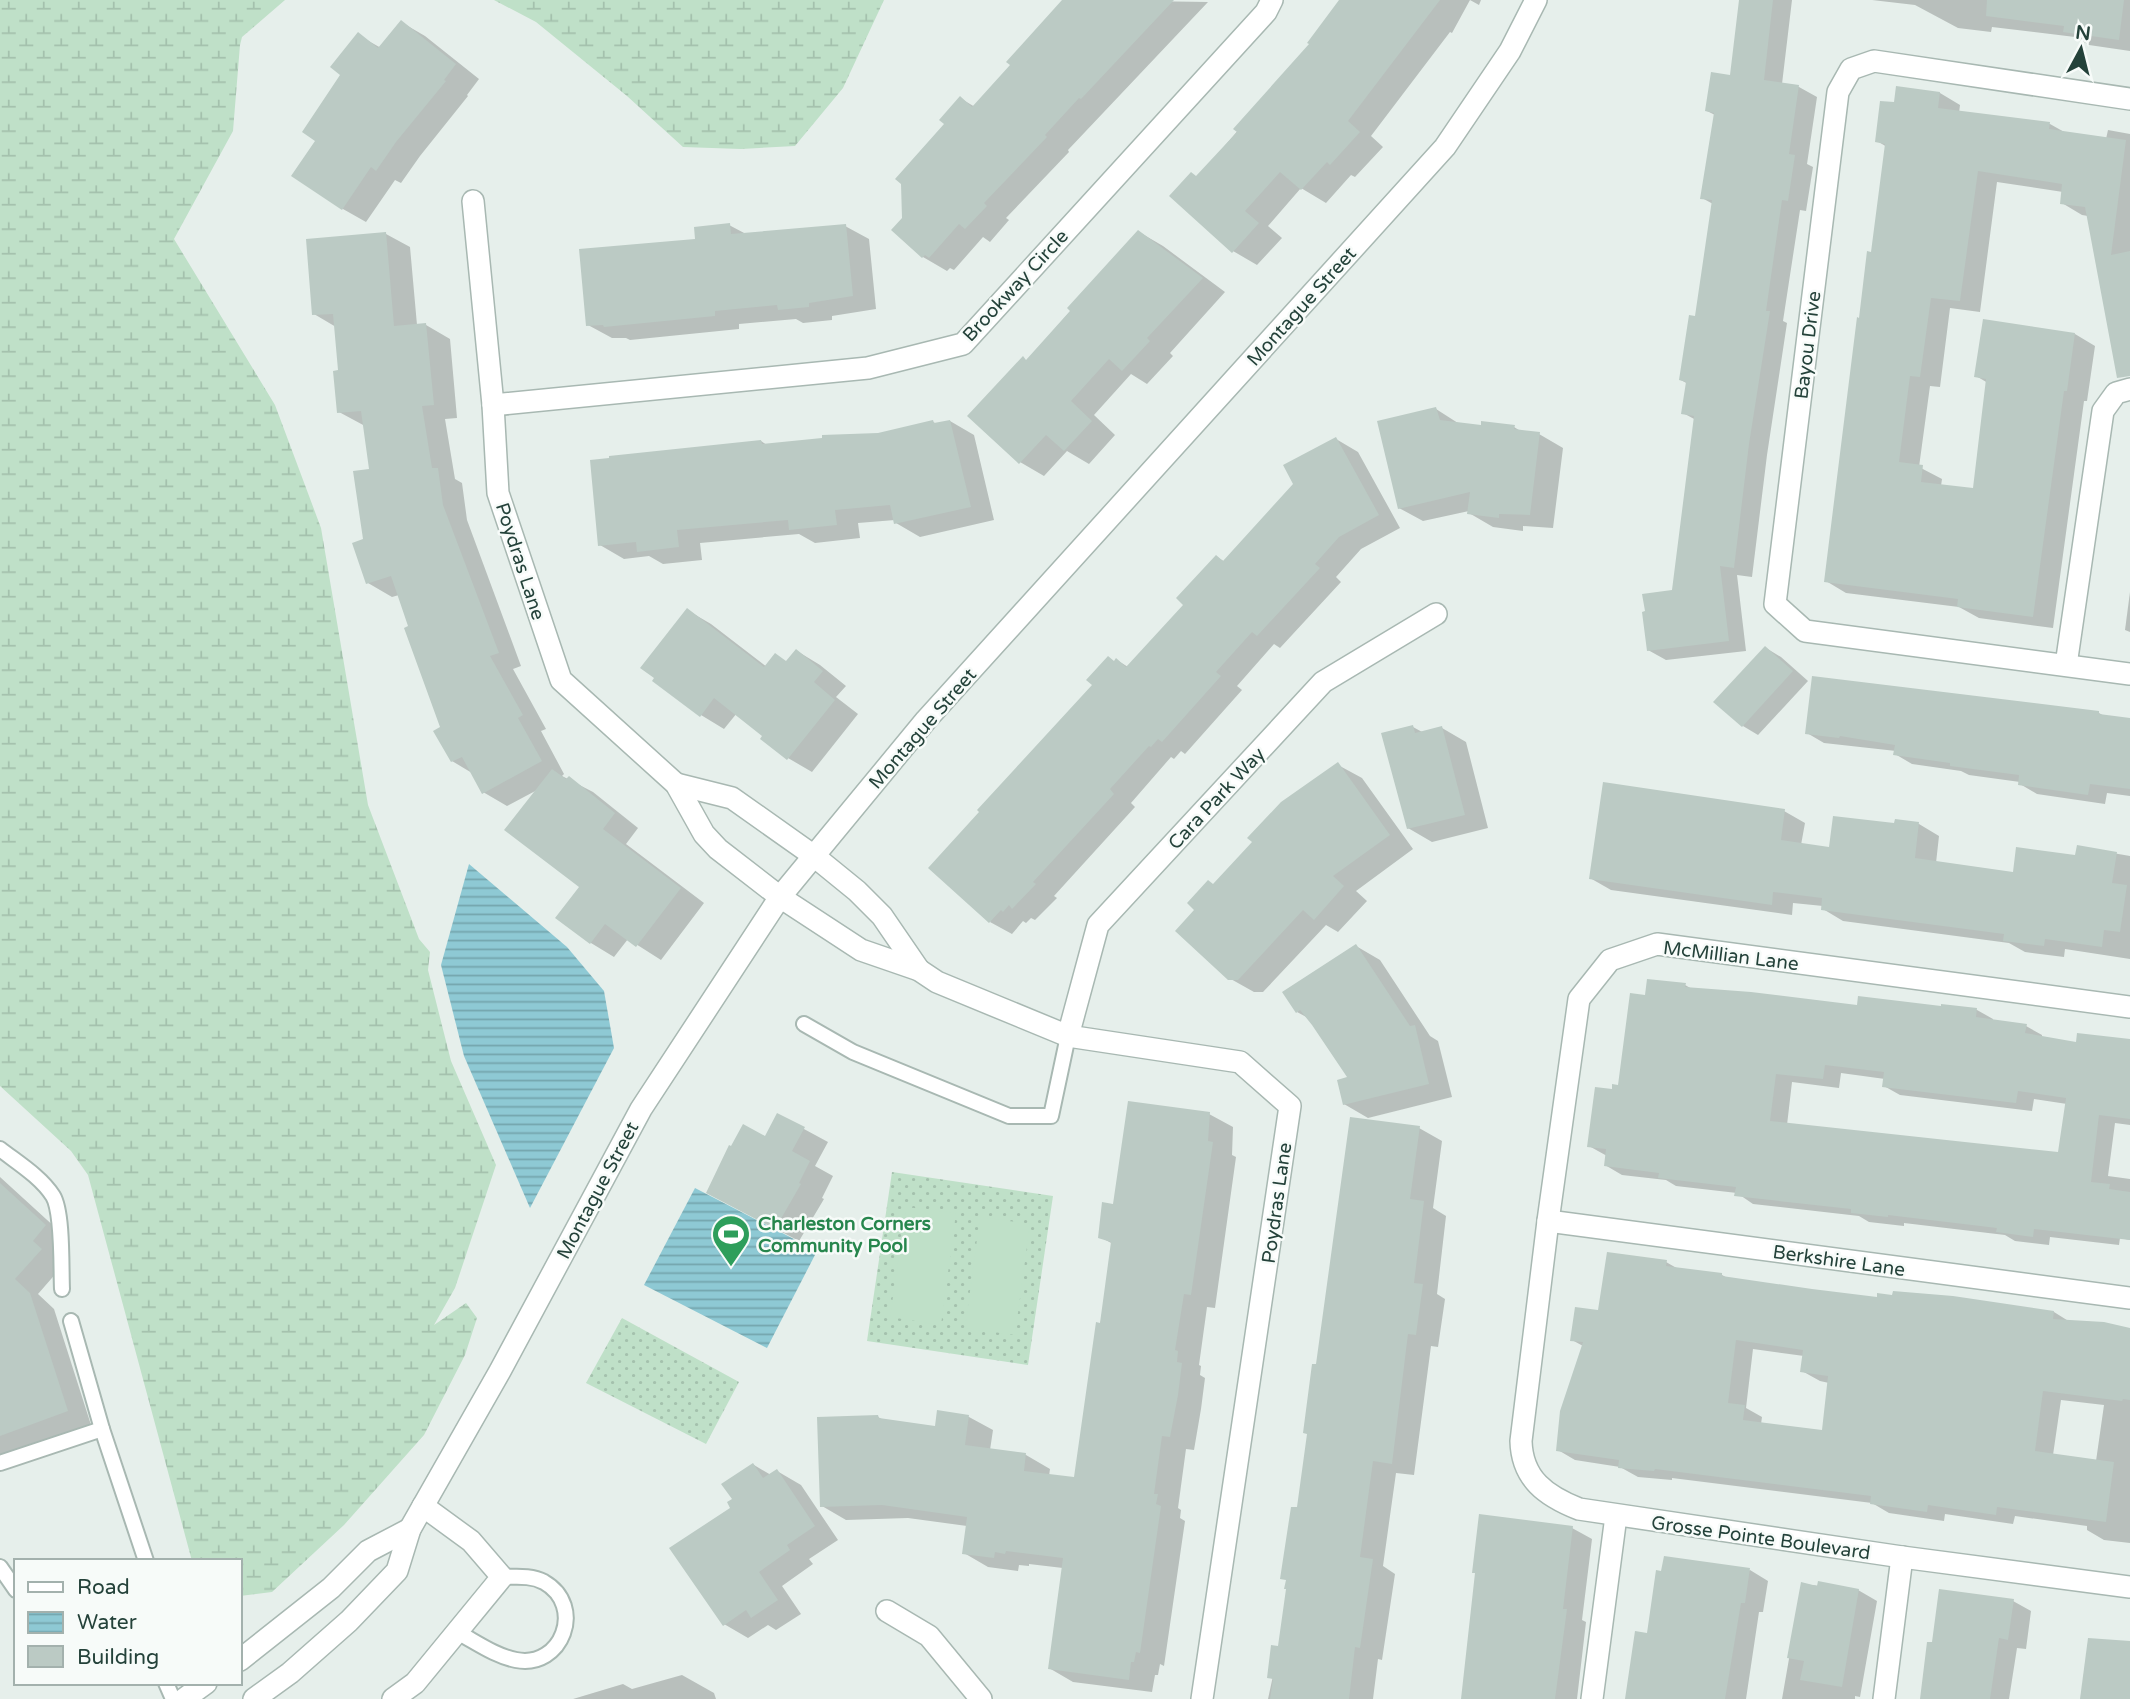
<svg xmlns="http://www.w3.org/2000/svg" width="2130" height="1699" viewBox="0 0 2130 1699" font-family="'Varela Round',sans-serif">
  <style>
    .grass { fill: url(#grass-dots) }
    .wetland { fill: url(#wetland-marsh) }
    .pitch { fill: #bfe0c8 }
    .water { fill: url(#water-rules) }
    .shadow { fill: #0003; fill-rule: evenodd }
    .building { fill: #bbcac4; fill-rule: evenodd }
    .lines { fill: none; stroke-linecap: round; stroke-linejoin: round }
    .service-casing { stroke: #a8b8b2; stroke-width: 18 }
    .minor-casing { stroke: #a8b8b2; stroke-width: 24 }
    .service { stroke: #fff; stroke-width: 14 }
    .minor { stroke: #fff; stroke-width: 21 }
    .labels { text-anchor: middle; stroke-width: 5; stroke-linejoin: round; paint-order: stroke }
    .street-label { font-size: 19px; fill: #24423a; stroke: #f7fbf9 }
    .leisure-label { font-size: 19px; font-weight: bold; fill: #27864d; stroke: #f7fbf9; text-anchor: start }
  </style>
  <defs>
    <pattern id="grass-dots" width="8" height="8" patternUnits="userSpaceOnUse" patternTransform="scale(1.75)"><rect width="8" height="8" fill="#bfe0c8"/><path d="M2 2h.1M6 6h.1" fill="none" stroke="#a4c1ad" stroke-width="1.8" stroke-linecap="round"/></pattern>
    <pattern id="wetland-marsh" width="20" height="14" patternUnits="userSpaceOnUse" patternTransform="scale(1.75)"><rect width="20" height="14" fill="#bfe0c8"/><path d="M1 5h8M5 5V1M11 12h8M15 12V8" fill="none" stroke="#a4c1ad"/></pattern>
    <pattern id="water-rules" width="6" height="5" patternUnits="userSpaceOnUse" patternTransform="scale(1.75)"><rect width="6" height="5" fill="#8ec9d4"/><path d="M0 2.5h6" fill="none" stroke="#74a5ad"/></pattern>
  </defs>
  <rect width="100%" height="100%" fill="#e6efeb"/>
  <g class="grass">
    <polygon points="892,1172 1053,1196 1028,1365 867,1341"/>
    <polygon points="622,1318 739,1382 706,1444 586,1383"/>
  </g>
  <g class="wetland">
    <polygon points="0,0 285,0 242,37 240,45 233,131 174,239 275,405 321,528 368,805 419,939 430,952 428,970 451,1061 496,1165 455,1288 434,1325 466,1303 477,1318 465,1355 424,1435 344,1525 272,1592 240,1596 240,1561 192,1561 88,1175 71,1151 0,1086"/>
    <polygon points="494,0 884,0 843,88 795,146 741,149 683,147 627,96 536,22"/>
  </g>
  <g class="pitch">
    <polygon points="906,1207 956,1213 941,1325 890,1317"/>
    <polygon points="980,1217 1030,1224 1015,1335 965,1328"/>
  </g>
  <g class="water">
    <polygon points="469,864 567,947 604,991 614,1048 530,1208 464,1056 441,965"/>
    <polygon points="695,1188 817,1251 767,1348 644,1285"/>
  </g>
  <g class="shadow">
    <polygon points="1077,0 1208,2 1068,150 1069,152 1006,218 1009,220 990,242 983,237 954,270 950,268 947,271 923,257 893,230 904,218 960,98 975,107"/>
    <polygon points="1342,0 1481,0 1479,5 1470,0 1452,33 1450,32 1371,136 1383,147 1355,177 1351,175 1326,203 1301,188 1268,226 1282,238 1257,265 1233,251 1198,177 1312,44"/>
    <polygon points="1741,0 1792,0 1782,84 1799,87 1817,97 1807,164 1813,167 1806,211 1800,210 1783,321 1787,323 1767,455 1752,577 1737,575 1746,651 1666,660 1648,650 1673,592 1696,420 1683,413 1688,384 1681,380 1697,318 1713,204 1702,198 1715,115 1707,111 1731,77"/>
    <polygon points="1872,0 2130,0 2130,51 2089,45 2075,37 1992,27 1991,32 1958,28 1915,5"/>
    <polygon points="401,22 425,36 479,79 467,95 468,96 420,156 401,183 395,180 366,222 343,209 318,141 358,35 381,48"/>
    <polygon points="1898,88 1940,93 1960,105 1959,113 2050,124 2066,133 2106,139 2108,130 2130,134 2130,352 2088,216 2082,215 2062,203 2063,192 1997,182 1980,312 1950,308 1940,387 1930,386 1919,467 1942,479 1941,486 1974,490 1988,383 1976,376 2075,334 2095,346 2087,401 2084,401 2053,628 1979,618 1959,607 1846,593 1826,581 1887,147 1877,141 1896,104"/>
    <polygon points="729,225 746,234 845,226 869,239 876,309 832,316 832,320 803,323 796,319 739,324 739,329 630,340 626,338 612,338 588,325 697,240"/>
    <polygon points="1139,232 1163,246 1225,292 1170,353 1173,356 1147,384 1131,374 1094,415 1115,435 1089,464 1067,451 1044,476 1020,462 1027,361"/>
    <polygon points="386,234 410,247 417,325 426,325 450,339 457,418 445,419 455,479 462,483 467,520 521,666 513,669 546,729 541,731 564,774 562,776 593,792 638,828 626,844 704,903 661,960 628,939 614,957 591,943 581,886 539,789 507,806 483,792 472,773 452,761 399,595 392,597 368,583 365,540 371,470 365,426 339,412 340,372 336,327 314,314"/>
    <polygon points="1436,409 1461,425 1514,427 1522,432 1539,434 1563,448 1553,528 1523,526 1523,531 1493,527 1469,513 1469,511 1423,521 1399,508"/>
    <polygon points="950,421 974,435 994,520 920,537 896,523 895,520 858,523 860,538 815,543 799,534 700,543 702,560 663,564 649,556 624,559 600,545 761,441 767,445 878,435 933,422 937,424"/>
    <polygon points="1336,439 1358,452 1400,528 1361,549 1336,577 1341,582 1280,648 1274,644 1237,686 1242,690 1185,754 1181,751 1174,759 1171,757 1131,803 1135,807 1054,896 1057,898 1035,920 1031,918 1026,923 1023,921 1012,934 990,922 1115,662 1117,660 1128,667 1186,605 1217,557 1225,562"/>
    <polygon points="2130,592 2130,632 2125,630"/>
    <polygon points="687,610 711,624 767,667 787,662 797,651 820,665 846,686 836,697 858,714 812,772 788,758 737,713 724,729 701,715"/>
    <polygon points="1766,648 1781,657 1808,681 1758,735 1743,726"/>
    <polygon points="2099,713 2104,716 2130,720 2130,796 2107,793 2105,804 2037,794 2020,784 2020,782 1969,775 1961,771 1912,764 1895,754 1896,751 1824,743 1807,733"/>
    <polygon points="1413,727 1424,733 1442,728 1466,742 1488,828 1432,842 1408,828"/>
    <polygon points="1338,765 1362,778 1413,849 1356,891 1367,901 1338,932 1326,925 1263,992 1254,992 1229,978 1196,909 1214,885 1254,842"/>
    <polygon points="1784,811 1805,823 1801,845 1830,849 1896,825 1919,824 1939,836 1936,863 2014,874 2077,857 2078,847 2130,856 2130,959 2065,949 2064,957 2025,952 2009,943 1843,921 1823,909 1823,906 1793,903 1792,915 1611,890 1590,878"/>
    <polygon points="1356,946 1380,960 1430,1036 1438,1041 1452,1097 1368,1118 1344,1104 1350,1079 1310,1019 1297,1012"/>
    <path d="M1685,985L1692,989L1858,1007L1942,1008V1005L1977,1010L1993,1019V1021L2026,1026L2042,1035V1038L2077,1044L2130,1041V1125L2115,1123L2108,1176L2130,1179V1240L2120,1238L2119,1245L2050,1237L2049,1245L2015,1241L2005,1235L1904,1223V1226L1869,1222L1859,1216L1753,1204L1737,1193L1676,1186L1666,1180L1622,1175L1605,1165L1607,1156L1589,1146L1613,1091L1620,1087L1647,997ZM1841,1073L1885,1079L1884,1086L1900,1095L2032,1111L2034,1099L2067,1104L2060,1154L1787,1125L1792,1082L1839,1088Z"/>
    <polygon points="1209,1114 1233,1127 1232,1155 1236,1157 1215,1308 1207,1307 1199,1365 1201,1366 1200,1375 1205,1378 1201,1409 1194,1450 1186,1449 1178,1508 1181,1510 1180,1518 1185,1521 1164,1666 1160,1664 1158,1675 1155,1675 1152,1692 1073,1682 1049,1668 1063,1568 1029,1564 1029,1566 1019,1565 1018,1571 988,1567 964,1553 967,1526 908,1518 846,1520 822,1506 878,1417 885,1421 936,1428 939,1412 969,1417 993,1430 990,1450 1026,1455 1050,1469 1049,1476 1076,1479 1113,1244 1100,1237 1114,1206"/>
    <polygon points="778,1115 828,1142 815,1166 833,1176 822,1198 824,1199 799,1241 733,1206"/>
    <polygon points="1419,1128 1442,1141 1433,1208 1446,1216 1437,1294 1445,1299 1438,1347 1431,1346 1414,1475 1396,1473 1383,1566 1395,1574 1382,1660 1378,1659 1373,1699 1268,1699 1279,1648 1318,1366"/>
    <polygon points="0,1177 69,1240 55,1255 65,1263 38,1294 54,1309 91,1425 43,1442 48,1455 8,1468 0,1464"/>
    <path d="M1666,1262L1680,1270L1722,1275L1729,1279L1879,1299L2054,1312L2070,1322L2130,1330V1543L2104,1540L2087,1530V1526L2015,1516L2013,1524L1945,1514L1944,1521L1889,1513L1872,1503L1672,1478V1480L1638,1477L1620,1467L1575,1460L1558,1450L1583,1346L1572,1340L1600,1312ZM1753,1349L1804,1356L1802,1371L1820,1381L1829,1383L1824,1432L1761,1424L1762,1417L1746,1408ZM2061,1400L2104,1405L2096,1461L2053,1455Z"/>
    <polygon points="754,1465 771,1475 777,1471 801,1485 838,1540 809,1559 813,1564 782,1586 801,1614 776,1630 768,1625 748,1638 724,1624 733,1508 734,1500"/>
    <polygon points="1572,1528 1592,1539 1582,1620 1586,1622 1577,1699 1462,1699"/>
    <polygon points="1750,1570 1768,1581 1763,1612 1759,1612 1746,1699 1626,1699 1648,1635"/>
    <polygon points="1802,1584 1858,1590 1877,1601 1860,1697 1855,1696 1855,1699 1782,1699"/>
    <polygon points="2013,1601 2031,1611 2026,1649 2017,1648 2009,1699 1921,1699"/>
    <polygon points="682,1675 714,1693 716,1699 573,1699 623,1684 632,1689"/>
  </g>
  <g class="building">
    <polygon points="1062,0 1174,0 1081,99 1079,98 1045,135 1047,137 984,203 987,206 965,229 959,224 929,258 925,255 922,258 891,230 902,218 901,184 895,179 944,124 939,120 960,96 972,107 1010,65 1006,62"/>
    <polygon points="1339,0 1440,0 1348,121 1360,132 1330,165 1327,162 1301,190 1280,172 1245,211 1259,223 1232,253 1169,196 1191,172 1196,176 1237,132 1233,129 1309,44 1307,43"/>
    <polygon points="1739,0 1773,0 1764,80 1799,85 1789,154 1795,155 1788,201 1782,200 1766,311 1770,311 1749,444 1734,568 1720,566 1729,641 1647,651 1642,612 1645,611 1642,594 1672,590 1694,416 1681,414 1686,382 1679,380 1689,315 1695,316 1712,200 1700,199 1714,113 1705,111 1711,72 1730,75"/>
    <polygon points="1987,0 2124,0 2119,40 2063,32 2064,26 1986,16"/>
    <polygon points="401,20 456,64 444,80 446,81 396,142 376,171 371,167 342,210 291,176 315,141 302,132 340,75 330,67 358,32 378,48"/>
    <polygon points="1896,86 1940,92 1938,108 2050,122 2049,129 2126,140 2111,255 2130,251 2130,376 2117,378 2085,207 2060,204 2062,184 1978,171 1960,301 1931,298 1920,377 1910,376 1899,462 1923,465 1921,482 1973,488 1986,379 1974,377 1983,319 2075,333 2067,391 2064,391 2033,617 1957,607 1958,599 1824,582 1857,317 1859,318 1867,251 1871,252 1885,144 1875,142 1880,101 1894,102"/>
    <polygon points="730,223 731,234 846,224 853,296 809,303 809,307 778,310 777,305 715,311 715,316 604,327 603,325 586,326 579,249 695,239 694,227"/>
    <polygon points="1138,230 1203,278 1147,338 1150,341 1122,371 1109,359 1071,401 1092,421 1064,451 1046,435 1019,464 967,416 1023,356 1026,360 1070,311 1067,308"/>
    <polygon points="386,232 394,326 426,323 434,405 422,406 432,468 438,468 443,505 499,653 490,656 523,715 518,718 542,761 482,794 462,757 451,762 433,731 440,727 404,628 408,626 391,576 366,584 352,543 363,539 353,471 369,469 361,411 337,413 333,371 338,370 333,314 312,315 306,239"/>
    <polygon points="1436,407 1440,420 1481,425 1481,421 1515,425 1514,429 1540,432 1530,515 1499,514 1499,518 1467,514 1470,492 1398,509 1377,421"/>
    <polygon points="933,420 934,423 950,420 971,507 894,524 890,505 835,510 837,525 789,530 788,520 677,530 679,547 637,552 636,542 598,546 590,460 609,458 609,456 761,440 762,444 822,438 822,435 878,433"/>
    <polygon points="1336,437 1379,515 1339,537 1315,564 1320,568 1257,636 1252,632 1216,672 1221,676 1162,742 1158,739 1151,747 1149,746 1110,789 1114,794 1033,882 1036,884 1012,909 1009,905 1003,912 1001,910 989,923 928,868 979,812 977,810 1092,685 1086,680 1108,656 1114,661 1116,658 1126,667 1183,605 1176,598 1216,555 1223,561 1293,484 1283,465"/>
    <polygon points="687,608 764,667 775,653 786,661 796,649 823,671 814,682 835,700 787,760 760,739 762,736 714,698 700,717 652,681 654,678 640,668"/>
    <polygon points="1765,646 1793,671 1742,727 1713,702"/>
    <polygon points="1812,676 2099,711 2099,714 2130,718 2130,789 2090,784 2088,795 2018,785 2019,775 1950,766 1950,763 1893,755 1895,745 1840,736 1839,738 1805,734"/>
    <polygon points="1413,725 1415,733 1442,726 1465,815 1407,829 1381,733"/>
    <polygon points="1338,762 1390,835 1333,876 1344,886 1314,920 1303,910 1238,980 1228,980 1175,931 1194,910 1187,903 1208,880 1213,884 1252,842 1247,838 1281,802"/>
    <polygon points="552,769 566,779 569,776 615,813 603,829 681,888 636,947 605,924 590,944 555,918 579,887 504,830"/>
    <polygon points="1603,782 1785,809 1781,840 1829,847 1833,816 1894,823 1895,819 1919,822 1915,858 2013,872 2016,847 2075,855 2077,845 2117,852 2112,883 2127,885 2120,932 2104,930 2102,947 2045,939 2044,946 2003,941 2004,934 1821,910 1822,898 1773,892 1772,905 1589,879"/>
    <polygon points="1356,944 1410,1026 1415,1025 1429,1084 1343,1105 1337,1080 1347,1077 1312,1025 1300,1010 1296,1013 1282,992"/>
    <path d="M1647,979L1686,983L1685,987L1751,992L1857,1005L1858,996L1941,1006V1004L1977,1008L1976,1017L2027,1024L2025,1033L2076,1042L2077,1033L2130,1039V1119L2099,1115L2091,1182L2110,1184L2109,1189L2130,1192V1240L2034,1229L2033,1237L1996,1232L1997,1228L1888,1215V1217L1851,1213V1209L1734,1196L1736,1187L1658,1178L1659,1173L1604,1166L1606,1149L1587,1147L1595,1087L1612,1089V1084L1618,1085L1630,993L1645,995ZM1825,1065L1884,1072L1882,1087L2016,1103L2018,1091L2066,1098L2058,1152L1770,1121L1776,1074L1823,1079Z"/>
    <polygon points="1128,1101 1210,1112 1208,1141 1213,1142 1191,1295 1184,1294 1175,1350 1178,1351 1177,1362 1182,1363 1178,1395 1170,1437 1162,1436 1154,1494 1158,1494 1156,1504 1161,1506 1140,1653 1136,1652 1134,1662 1131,1662 1129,1680 1048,1669 1063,1558 1006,1551 1005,1554 995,1552 994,1558 962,1554 967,1517 882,1505 820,1507 817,1417 878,1415 879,1418 935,1426 937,1410 969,1415 965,1445 1026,1453 1024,1471 1074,1477 1096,1322 1100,1323 1111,1242 1098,1238 1102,1202 1113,1204"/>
    <polygon points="777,1113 805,1127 792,1151 810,1161 799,1183 801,1184 775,1229 706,1193 729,1145 731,1146 743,1124 765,1136"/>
    <polygon points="1350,1117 1420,1126 1410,1199 1424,1201 1414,1283 1423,1284 1416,1335 1408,1334 1392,1464 1373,1461 1360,1557 1373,1559 1360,1648 1355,1647 1349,1699 1270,1699 1273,1679 1267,1678 1271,1645 1278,1646 1286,1589 1284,1589 1286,1580 1280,1579 1291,1507 1297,1507 1307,1434 1303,1433 1312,1364 1316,1364"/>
    <polygon points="0,1183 46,1225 33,1241 42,1249 15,1279 30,1293 68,1411 0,1436"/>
    <path d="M1607,1252L1667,1260L1666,1266L1722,1273V1276L1812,1289L1877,1297V1293L1892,1295L1893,1291L1953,1296L2054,1311L2053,1319L2104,1322L2130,1328V1400L2123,1399L2122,1401L2043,1391L2035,1451L2114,1462L2106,1522L1997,1507L1996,1515L1928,1505L1927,1512L1870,1504L1871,1496L1655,1469L1654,1471L1618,1468L1619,1460L1556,1451L1560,1411L1583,1342L1570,1341L1575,1307L1598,1310ZM1736,1340L1803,1350L1800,1372L1828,1376L1822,1430L1743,1420L1745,1405L1728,1403Z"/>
    <polygon points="753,1463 763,1478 777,1469 815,1526 787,1545 790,1550 759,1572 778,1600 751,1618 746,1610 723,1626 669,1548 730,1508 727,1502 732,1499 721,1484"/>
    <polygon points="1479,1514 1573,1526 1563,1609 1567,1609 1555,1699 1461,1699 1475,1573 1472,1573"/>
    <polygon points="1664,1556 1750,1568 1745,1603 1741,1603 1725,1699 1625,1699 1635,1631 1647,1633 1656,1570 1661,1571"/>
    <polygon points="1818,1581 1859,1589 1842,1687 1800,1680 1804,1661 1787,1658 1801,1582 1817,1586"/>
    <polygon points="1939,1589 2014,1599 2008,1640 1999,1638 1990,1699 1920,1699 1927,1642 1932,1642"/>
    <polygon points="2088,1638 2130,1641 2130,1699 2080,1699"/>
  </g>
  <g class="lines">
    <defs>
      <g id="service">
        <polyline points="804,1024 853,1052 1009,1116 1051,1116 1068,1036"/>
        <path d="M0,1149C18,1163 41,1177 53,1196C63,1212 61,1269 62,1289"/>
        <polyline points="71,1321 102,1429 146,1561"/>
        <polyline points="0,1463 102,1429"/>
        <polyline points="0,1567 16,1590"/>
        <path d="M457,1632C476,1642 495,1656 516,1660C562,1669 586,1606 544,1582C531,1575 516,1577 502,1577"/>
        <polyline points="166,1683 173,1699"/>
      </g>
      <g id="minor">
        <polyline points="2130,99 1874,61 1851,69 1838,92 1775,604 1805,631 2130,674"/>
        <polyline points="473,201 493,405 498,493 561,680 676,784 704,834 718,849 780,897 861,950 919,970 937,982 1068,1036 1240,1062 1290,1106 1202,1699"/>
        <polyline points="493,405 868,368 963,344 1266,12 1272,0"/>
        <polyline points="2066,665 2103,411 2116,393 2130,389"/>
        <polyline points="676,784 732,798 814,856 857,891 882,916 919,970"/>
        <path d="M2130,1007L1657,944L1610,960L1579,999L1548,1221L1521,1441C1522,1479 1546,1496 1579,1509L1902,1557L2130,1587"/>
        <polyline points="1068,1036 1098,925 1323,682 1436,614"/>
        <polyline points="1548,1221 2130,1298"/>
        <polyline points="887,1611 929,1636 981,1699"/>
        <polyline points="240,1660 331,1588 368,1551 410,1529"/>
        <polyline points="184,1699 206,1683"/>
        <polyline points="254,1699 290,1673 349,1621 397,1571 410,1529 500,1371 641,1109 780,897 926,720 1445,147 1510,51 1536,0"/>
        <polyline points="393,1699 415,1683 502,1577 471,1541 423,1506"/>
        <polyline points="1592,1699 1616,1516"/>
        <polyline points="1884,1699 1902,1557"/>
      </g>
    </defs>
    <use href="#service" class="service-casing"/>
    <use href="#minor" class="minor-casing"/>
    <use href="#service" class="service"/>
    <use href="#minor" class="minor"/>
  </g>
  <defs>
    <symbol id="stadium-pin" viewBox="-11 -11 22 30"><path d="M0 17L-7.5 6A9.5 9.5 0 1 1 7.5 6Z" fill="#2e9e5b" stroke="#f7fbf9"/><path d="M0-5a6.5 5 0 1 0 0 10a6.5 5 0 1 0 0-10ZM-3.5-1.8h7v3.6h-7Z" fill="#fff"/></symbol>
  </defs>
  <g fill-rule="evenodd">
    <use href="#stadium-pin" x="709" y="1212" width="44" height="60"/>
  </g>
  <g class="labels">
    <g class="street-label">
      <text transform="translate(1015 285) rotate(-47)" y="7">Brookway Circle</text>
      <text transform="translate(1301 306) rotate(-48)" y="7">Montague Street</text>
      <text transform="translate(1807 345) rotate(-83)" y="7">Bayou Drive</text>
      <text transform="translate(521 561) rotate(72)" y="7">Poydras Lane</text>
      <text transform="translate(922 728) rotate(-49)" y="7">Montague Street</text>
      <text transform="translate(1216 798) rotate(-47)" y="7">Cara Park Way</text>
      <text transform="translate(1731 955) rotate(7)" y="7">McMillian Lane</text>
      <text transform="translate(597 1190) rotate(-62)" y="7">Montague Street</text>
      <text transform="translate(1276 1203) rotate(-82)" y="7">Poydras Lane</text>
      <text transform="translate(1839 1260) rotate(8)" y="7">Berkshire Lane</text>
      <text transform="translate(1761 1537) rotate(8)" y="7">Grosse Pointe Boulevard</text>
    </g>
    <g class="leisure-label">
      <text x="758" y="1230">Charleston Corners<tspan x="758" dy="22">Community Pool</tspan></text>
    </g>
  </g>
  <rect x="14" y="1559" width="228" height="126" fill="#f7fbf9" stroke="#a3b1ad" stroke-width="2"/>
  <rect x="28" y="1582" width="35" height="10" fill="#ffffff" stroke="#a3b1ad" stroke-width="2"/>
  <text x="77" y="1594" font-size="21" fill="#24423a">Road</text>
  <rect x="28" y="1612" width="35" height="21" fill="url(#water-rules)" stroke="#a3b1ad" stroke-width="2"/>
  <text x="77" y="1629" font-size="21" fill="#24423a">Water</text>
  <rect x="28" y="1646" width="35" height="21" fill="#bbcac4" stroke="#a3b1ad" stroke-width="2"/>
  <text x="77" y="1664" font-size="21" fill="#24423a">Building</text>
  <g transform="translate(2081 49) rotate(7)" stroke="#f7fbf9" stroke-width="5" paint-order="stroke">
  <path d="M0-5L12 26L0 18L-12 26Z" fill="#24423a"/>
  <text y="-10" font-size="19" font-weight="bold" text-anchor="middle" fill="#24423a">N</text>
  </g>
</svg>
